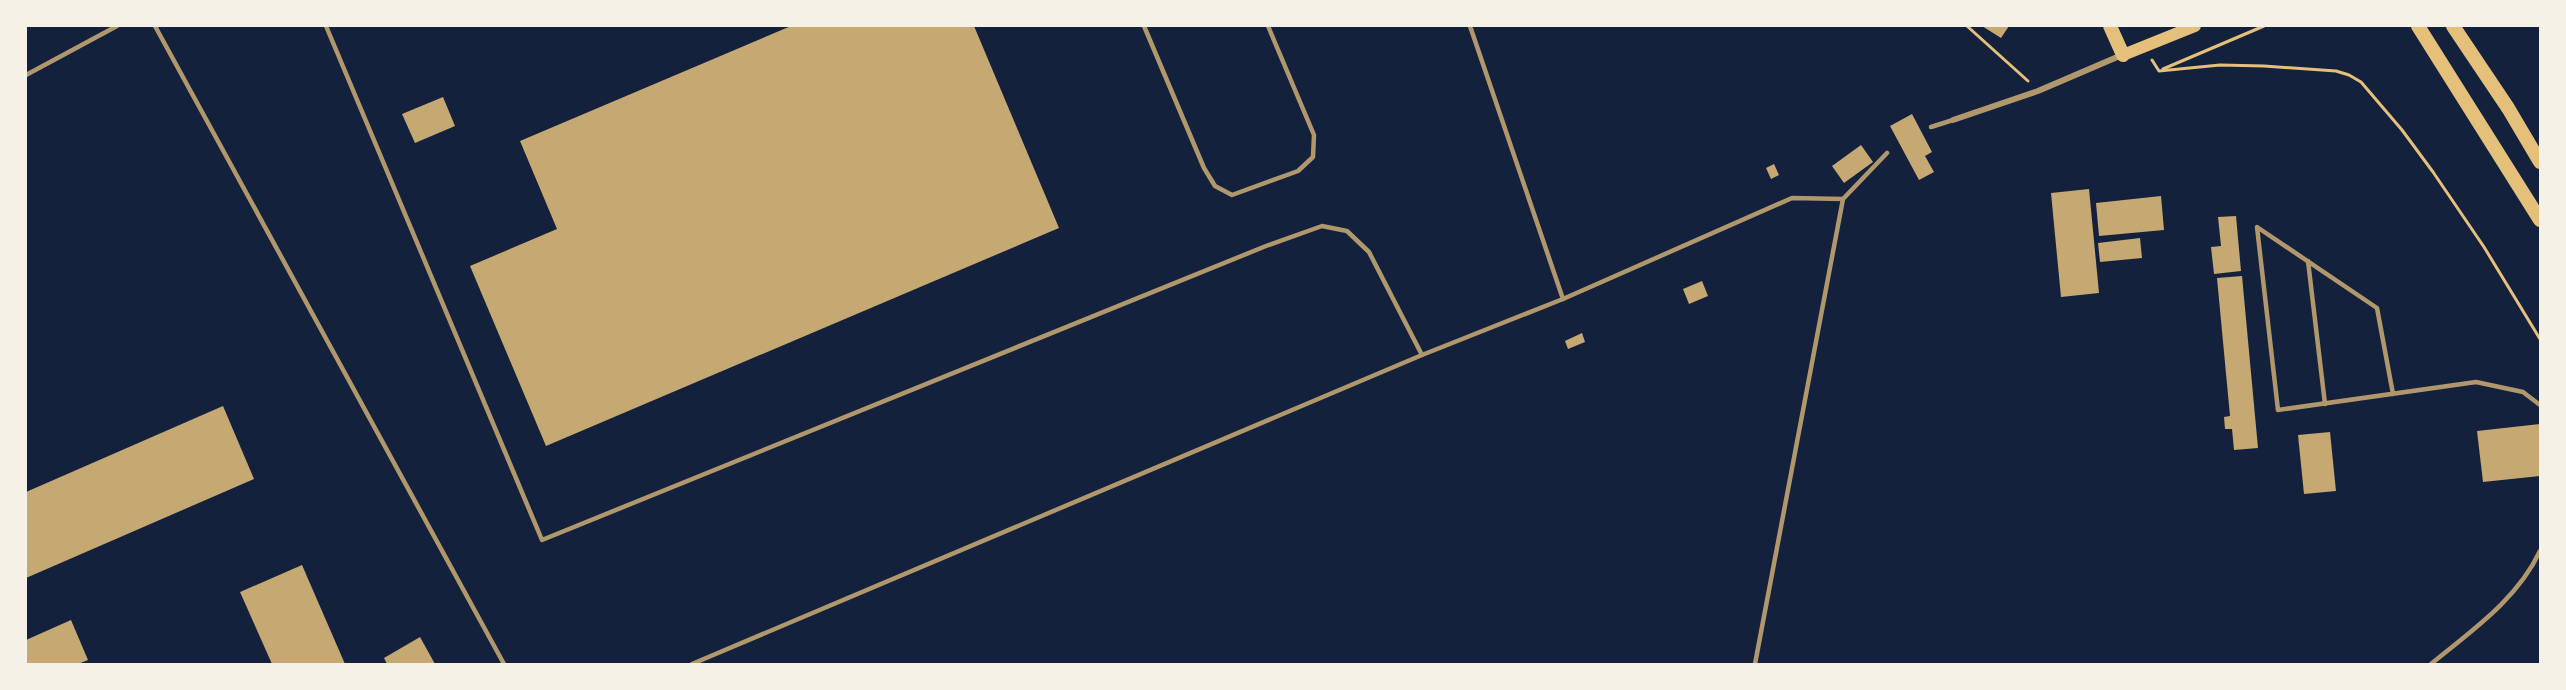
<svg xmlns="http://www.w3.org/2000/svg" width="2566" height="690" viewBox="0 0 2566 690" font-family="Jost,sans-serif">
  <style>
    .building { fill: #c6a872 }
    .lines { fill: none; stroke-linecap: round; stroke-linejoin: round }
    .path { stroke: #e5c07b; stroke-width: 3 }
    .service { stroke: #b1986c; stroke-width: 4.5 }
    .minor { stroke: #b1986c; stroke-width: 6 }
    .secondary { stroke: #e5c07b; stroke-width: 12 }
    .trunk { stroke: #e5c07b; stroke-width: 14 }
  </style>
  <rect width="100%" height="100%" fill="#14213d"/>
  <g class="building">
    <polygon points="791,26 974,26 1059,228 546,446 470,266 557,229 520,141"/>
    <polygon points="1982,26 2009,26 2001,38"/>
    <polygon points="443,97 455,126 415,143 402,114"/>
    <polygon points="1912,114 1932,152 1925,156 1934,172 1919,180 1890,126"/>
    <polygon points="1861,145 1873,162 1844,183 1832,166"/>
    <polygon points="1774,164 1779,175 1771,179 1766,168"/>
    <polygon points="2089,189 2099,293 2061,297 2051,193"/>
    <polygon points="2161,196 2164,230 2099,236 2096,203"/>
    <polygon points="2236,216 2241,271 2214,274 2211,247 2221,246 2218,217"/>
    <polygon points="2140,238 2142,258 2100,262 2098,243"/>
    <polygon points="2242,276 2258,448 2234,450 2232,429 2225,429 2224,417 2230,416 2217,278"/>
    <polygon points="1702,281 1708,296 1689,304 1683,289"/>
    <polygon points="1582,333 1585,342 1568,349 1565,341"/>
    <polygon points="223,406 254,479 26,578 26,492"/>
    <polygon points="2540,424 2540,476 2483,482 2477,431"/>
    <polygon points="2330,432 2336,491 2304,494 2298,435"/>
    <polygon points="302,565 345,664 272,664 240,592"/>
    <polygon points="71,620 88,660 78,664 26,664 26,640"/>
    <polygon points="420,637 435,664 387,664 384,658"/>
  </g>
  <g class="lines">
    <g class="path">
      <polyline points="1967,26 2028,81"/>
      <polyline points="2152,60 2159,71 2220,65 2264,66 2336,71 2349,75 2361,82 2402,130 2433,172 2484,247 2540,339"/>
      <polyline points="2163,69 2264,26"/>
    </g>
    <g class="service">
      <polyline points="155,26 504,664"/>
      <polyline points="326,26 542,540 1266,246 1322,226 1347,231 1369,252 1422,355"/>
      <polyline points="1144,26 1204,168 1215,186 1232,195 1298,171 1313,157 1314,135 1268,26"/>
      <polyline points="1470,26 1563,299"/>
      <polyline points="26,75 117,26"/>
      <polyline points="1931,127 1953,120"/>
      <polyline points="2308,261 2325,404"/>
      <polyline points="2393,394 2377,308 2257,227 2278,410 2476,382 2523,392 2540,405"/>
      <polyline points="692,664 1422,355 1563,299 1792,198 1843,199"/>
      <polyline points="1755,664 1843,199 1887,153"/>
      <path d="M2431,664C2471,631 2517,600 2540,551"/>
    </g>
    <polyline class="minor" points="1953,120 2038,91 2122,55"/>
    <polyline class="secondary" points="2123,55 2195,26"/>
    <g class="trunk">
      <polyline points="2110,26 2123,55"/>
      <polyline points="2418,26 2540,220"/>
      <polyline points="2453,26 2508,108 2540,162"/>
    </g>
  </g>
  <rect width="2566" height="690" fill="none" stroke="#f6f1e7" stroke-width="54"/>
</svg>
